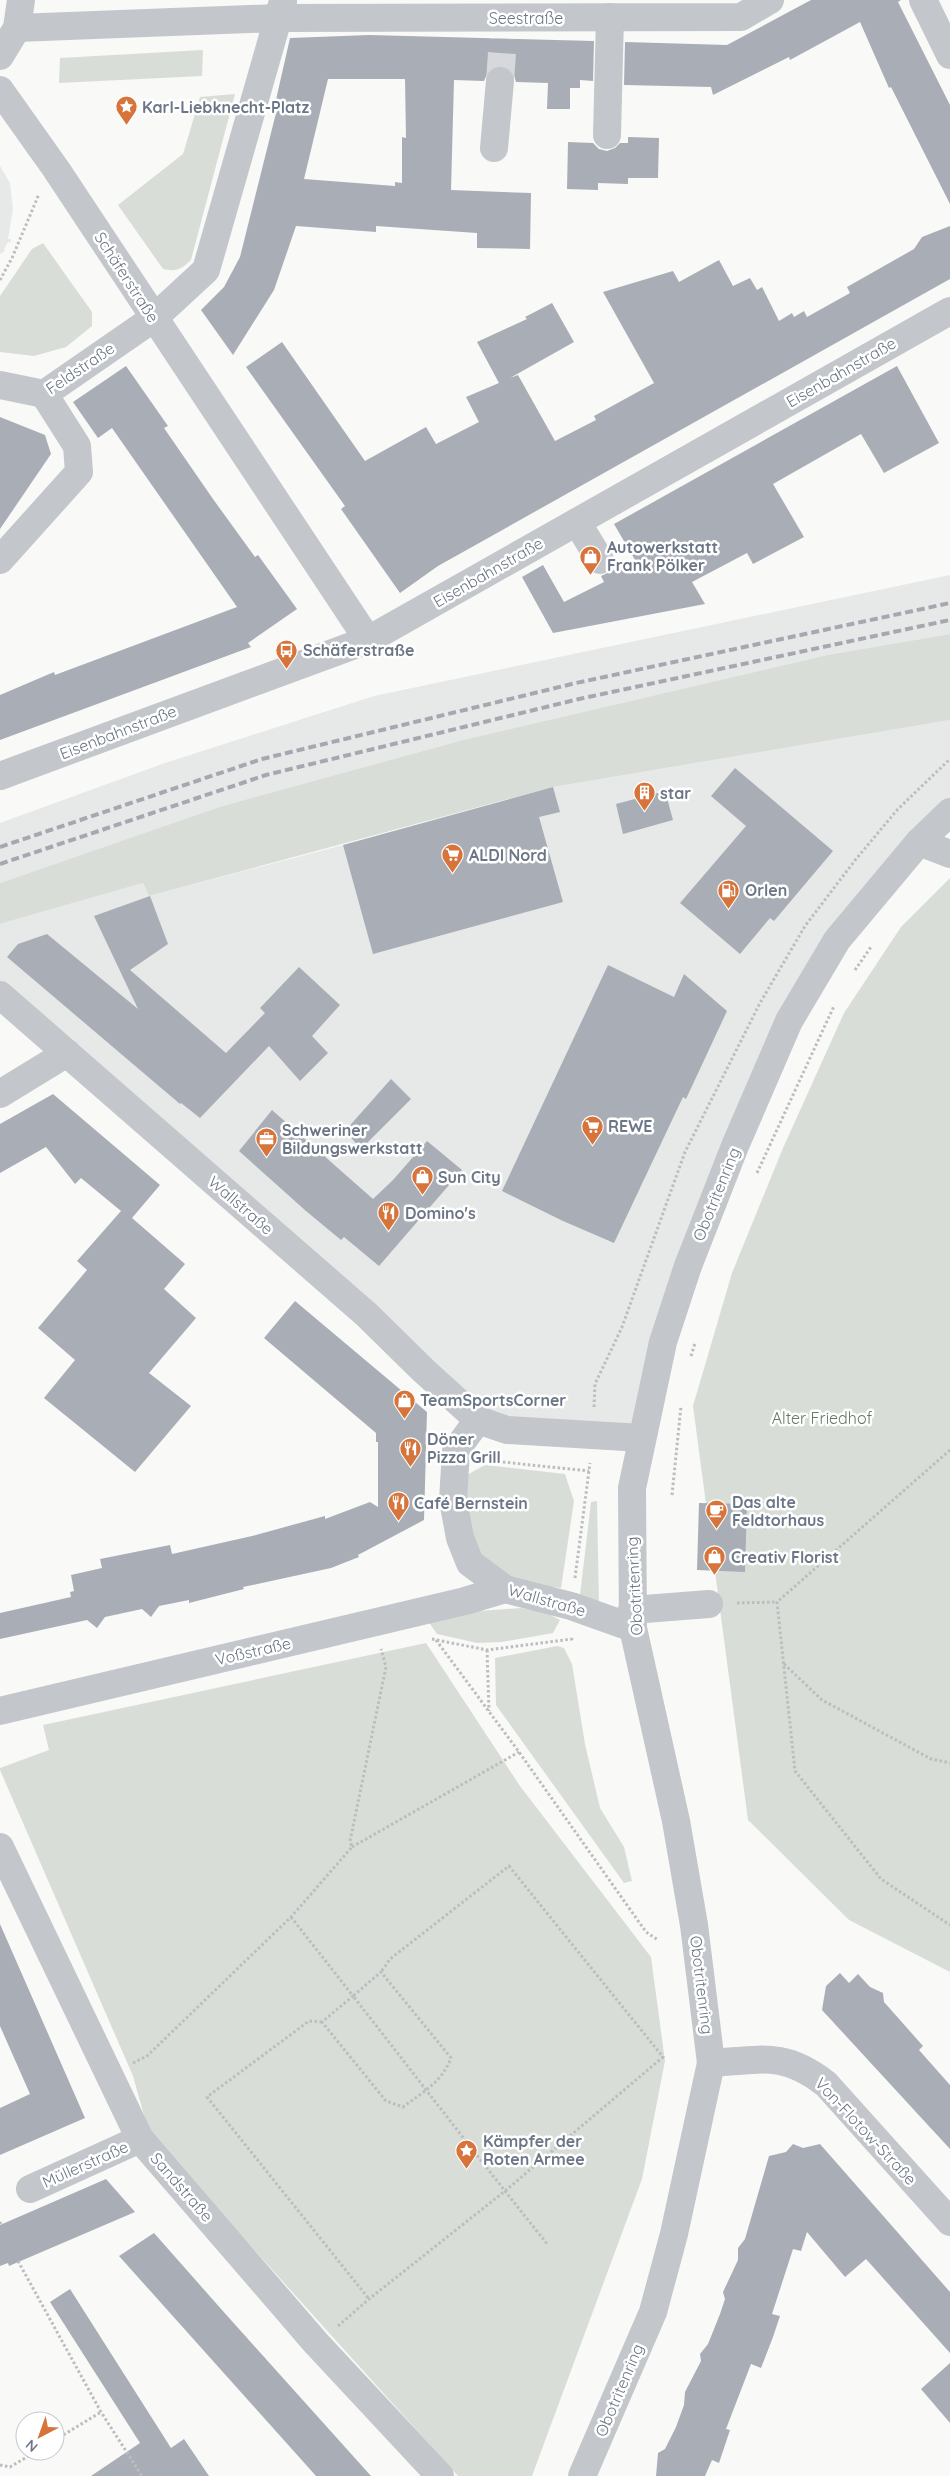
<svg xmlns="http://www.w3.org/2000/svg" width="950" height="2476" viewBox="0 0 950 2476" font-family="Quicksand,sans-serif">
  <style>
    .built { fill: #e7e8e8 }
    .green { fill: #d8ded7 }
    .building { fill: #a9aeb6; fill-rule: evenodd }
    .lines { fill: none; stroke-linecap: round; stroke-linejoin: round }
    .minor-tunnel { stroke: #d6d8db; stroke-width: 28; stroke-dasharray: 28 14; stroke-linecap: butt }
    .path { stroke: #bbbdc0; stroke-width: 3; stroke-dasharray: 2.5 2.5; stroke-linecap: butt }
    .minor { stroke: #c3c6ca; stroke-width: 28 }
    .rail { stroke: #a5a9af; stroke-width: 4; stroke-dasharray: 8 4; stroke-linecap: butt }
    .labels { text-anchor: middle; stroke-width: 5; stroke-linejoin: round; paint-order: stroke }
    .street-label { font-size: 16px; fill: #6b7686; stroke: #fff }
    .poi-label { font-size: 16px; font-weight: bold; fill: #6b7686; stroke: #fff; text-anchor: start }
    .park-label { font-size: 16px; fill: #667865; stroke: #fff }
  </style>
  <rect width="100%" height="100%" fill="#f9f9f7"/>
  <g class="built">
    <polygon points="0,166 10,183 13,209 8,239 11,239 11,242 8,242 4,249 5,251 0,254"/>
    <polygon points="950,575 950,634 827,655 463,740 222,806 0,883 0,823 165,763 374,696"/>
    <polygon points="950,720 950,812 837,940 735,1146 642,1438 507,1430 0,995 0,924 143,883 149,896 343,845 553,787"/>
  </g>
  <g class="green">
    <polygon points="203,50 202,76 59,83 60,58"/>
    <path d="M235,94L191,260C182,269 176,272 163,269L118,205L183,154L200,97Z"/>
    <polygon points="43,243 92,312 92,326 66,347 34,356 0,352 0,296 32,249"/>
    <polygon points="950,634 950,720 553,787 149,896 143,883 0,924 0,883 222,806 463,740 827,655"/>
    <polygon points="950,878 950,1972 849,1920 748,1820 693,1406 732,1273 783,1148 844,1013 901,927"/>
    <path d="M485,1465L565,1474L574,1501L561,1588C546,1586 525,1587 511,1581C464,1560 467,1520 465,1476Z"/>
    <polygon points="597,1501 599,1603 580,1595 591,1502"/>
    <polygon points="521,1608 545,1612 560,1620 553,1633 502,1642 477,1643 437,1634 424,1615"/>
    <polygon points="426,1643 520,1786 651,1957 665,2061 642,2179 532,2476 458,2476 149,2133 133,2076 0,1770 0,1768 49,1750 43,1725"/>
    <polygon points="557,1646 564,1648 572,1664 585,1744 600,1808 624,1847 632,1881 624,1883 496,1705 495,1658"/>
  </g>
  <g class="building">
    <polygon points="811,0 901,0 898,2 950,105 950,204 891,87 889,88 860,22 790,60 789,57 713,95 711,87 624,85 625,42 727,45"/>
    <path d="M369,35L594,41L593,81L580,80V88H570V109H547L548,83L516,82L514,75L509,69L502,66L494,67L488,72L484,81L454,80L451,190L531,193L530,249L477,248V233L376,226V232L296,226L274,290L233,355L201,310L224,287L240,257L278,105L275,104L290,38ZM328,79H405L406,138L402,137V183L395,182V186L304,179Z"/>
    <polygon points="628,137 659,138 658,178 628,178 628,184 598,183 598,190 567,189 568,142 593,143 599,149 607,151 615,148 620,143 628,143"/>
    <polygon points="950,226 950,279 438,566 400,593 341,509 345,506 246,367 282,342 365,461 426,427 436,444 479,422 466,397 499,383 477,342 527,319 525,317 552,303 574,342 510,378 518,375 555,441 596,420 594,416 654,383 603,292 673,271 679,282 719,260 733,286 750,278 757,290 762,287 779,321 792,313 794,317 804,311 807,317 850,293 847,287 914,249 922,237"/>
    <polygon points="126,366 168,426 164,428 213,499 255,557 258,555 297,609 248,643 251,647 0,740 0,695 54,672 55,675 237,607 112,428 98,438 73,402"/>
    <polygon points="897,366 939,443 884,473 861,434 773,484 804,537 753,564 747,553 692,582 705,604 553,633 522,577 543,565 564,602 604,582 601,576 635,560 614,524"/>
    <polygon points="0,417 45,435 51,454 0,529"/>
    <polygon points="735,768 833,851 774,921 770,918 740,954 680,903 746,826 711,796"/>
    <polygon points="553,787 560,812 539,817 563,902 373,954 343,845"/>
    <polygon points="665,791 673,820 623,834 616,804"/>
    <polygon points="150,896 168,944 130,970 226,1053 265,1013 260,1008 299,967 340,1005 312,1036 328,1053 300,1081 269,1046 200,1118 181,1103 180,1104 7,957 18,944 47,934 138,1009 94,916"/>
    <polygon points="608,965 674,997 684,974 727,1011 686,1099 683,1097 614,1243 563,1221 502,1191"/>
    <polygon points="391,1079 411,1099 361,1149 345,1131"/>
    <polygon points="53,1094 160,1185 132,1218 185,1264 164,1289 196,1318 149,1373 191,1406 135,1472 44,1398 75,1360 38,1328 87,1270 77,1261 121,1211 81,1178 75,1184 46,1147 0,1173 0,1124"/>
    <polygon points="272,1110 373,1199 393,1180 427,1141 462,1170 379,1266 344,1237 341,1240 306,1211 239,1151"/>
    <polygon points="295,1301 427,1412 424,1520 358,1555 359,1557 331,1568 243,1587 244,1589 189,1603 189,1600 159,1606 151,1617 142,1609 105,1617 97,1628 87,1620 0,1639 0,1613 71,1597 70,1592 74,1591 71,1575 102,1568 100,1559 170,1545 172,1554 252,1536 325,1516 325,1519 370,1502 378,1507 378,1442 376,1442 376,1433 264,1338"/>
    <polygon points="699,1503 747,1504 745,1572 697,1570"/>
    <polygon points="0,1924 85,2118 0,2155 0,2108 30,2094 0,2026"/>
    <polygon points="840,1973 849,1983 858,1974 870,1987 883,1993 884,2002 923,2046 919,2050 950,2085 950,2149 822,2010 826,1986"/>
    <polygon points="793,2144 803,2148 820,2144 950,2292 950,2353 866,2259 845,2277 807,2232 801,2251 793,2249 772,2314 780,2316 773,2337 761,2368 751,2364 726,2429 730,2430 719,2463 712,2460 705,2476 656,2476 658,2453 665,2449 676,2427 684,2405 685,2392 701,2361 700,2354 708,2344 720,2314 725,2299 723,2292 738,2260 738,2248 745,2239 769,2156 786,2152"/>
    <polygon points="106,2179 135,2212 9,2266 8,2263 0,2266 0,2225"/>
    <polygon points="154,2233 222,2310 371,2476 316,2476 119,2256"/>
    <polygon points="70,2289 171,2448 184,2439 209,2476 91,2476 140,2443 50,2302"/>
    <polygon points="950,2363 950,2423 921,2389"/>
  </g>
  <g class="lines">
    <polyline class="minor-tunnel" points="500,81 503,39"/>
    <g class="path">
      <polyline points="0,280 12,258 39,194"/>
      <polyline points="855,970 871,947"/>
      <polyline points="757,1173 834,1006"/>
      <polyline points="691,1356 695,1343"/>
      <polyline points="594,1407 595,1384 622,1327 685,1152 760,1003 805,926 856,859 898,809 950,759"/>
      <polyline points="950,1450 777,1602 795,1771 881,1879 950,1925"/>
      <polyline points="483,1460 589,1471"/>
      <polyline points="672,1495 681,1406"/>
      <polyline points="575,1578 590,1463"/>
      <polyline points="737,1603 777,1602"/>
      <polyline points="432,1639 487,1650 572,1639 572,1637"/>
      <polyline points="436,1640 519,1752 646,1932 658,1940"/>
      <polyline points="487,1650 489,1711"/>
      <polyline points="784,1664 822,1700 931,1759 950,1763"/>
      <polyline points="352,1847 519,1752"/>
      <path d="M291,1917L353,1996L322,2022L386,2101L403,2107C423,2092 442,2082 451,2058L381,1972L353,1996C418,2079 482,2163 548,2245"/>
      <polyline points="322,2022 309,2021 207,2097 369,2299"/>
      <polyline points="133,2063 147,2056 291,1917 352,1847 350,1841 386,1667 381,1649"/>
      <polyline points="0,2222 1,2224"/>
      <polyline points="18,2261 101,2412 142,2476"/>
      <polyline points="338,2326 369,2299 505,2191 663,2057 509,1866 390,1959 381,1972"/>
      <polyline points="55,2440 101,2412"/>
      <polyline points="0,2465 10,2467 37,2451"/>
    </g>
    <g class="minor">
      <polyline points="923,0 950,55"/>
      <polyline points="17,28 278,18 741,17 770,0"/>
      <polyline points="0,56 17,28 21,0"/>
      <polyline points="0,90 56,169 368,640"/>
      <polyline points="607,135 610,17"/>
      <polyline points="494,148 500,81"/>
      <polyline points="0,385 44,394 154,318 206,270 283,1"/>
      <polyline points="577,522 600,560"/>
      <polyline points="0,560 79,472 77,446 44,394"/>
      <polyline points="0,776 368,640 950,311"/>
      <polyline points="919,842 950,854"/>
      <polyline points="0,995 367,1315 423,1370 478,1420 507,1430 642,1438"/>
      <polyline points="0,1094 67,1053"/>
      <polyline points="478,1420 456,1450 453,1500 460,1538 470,1563 505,1589 571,1606 633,1628"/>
      <polyline points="632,1610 709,1604"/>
      <polyline points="0,1711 465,1601 505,1589"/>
      <polyline points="0,1847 140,2139 316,2343 440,2476"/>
      <path d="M711,2063C761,2060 784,2051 826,2084L950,2222"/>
      <polyline points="30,2189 140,2139"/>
      <polyline points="582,2476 653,2312 674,2234 711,2063 694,1925 676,1821 633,1628 632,1488 663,1342 688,1266 735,1146 789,1021 837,940 919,842 950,812"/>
    </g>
    <g class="rail">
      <polyline points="0,847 262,759 576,683 950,603"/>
      <polyline points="0,864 266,775 579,699 950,620"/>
    </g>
  </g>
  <defs>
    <symbol id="sight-pin" viewBox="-11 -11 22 30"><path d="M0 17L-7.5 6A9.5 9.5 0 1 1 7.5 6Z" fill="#d6743b" stroke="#fff"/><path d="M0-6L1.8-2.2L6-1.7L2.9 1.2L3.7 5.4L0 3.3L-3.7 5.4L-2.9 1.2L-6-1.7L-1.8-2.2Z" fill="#fff"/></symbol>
    <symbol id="shop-pin" viewBox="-11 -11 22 30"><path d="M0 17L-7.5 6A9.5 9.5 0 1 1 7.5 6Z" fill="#d6743b" stroke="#fff"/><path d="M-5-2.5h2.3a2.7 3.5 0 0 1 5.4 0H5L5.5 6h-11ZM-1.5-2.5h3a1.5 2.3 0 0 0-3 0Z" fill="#fff"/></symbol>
    <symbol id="bus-pin" viewBox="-11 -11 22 30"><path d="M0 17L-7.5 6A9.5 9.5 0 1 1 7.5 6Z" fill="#d6743b" stroke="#fff"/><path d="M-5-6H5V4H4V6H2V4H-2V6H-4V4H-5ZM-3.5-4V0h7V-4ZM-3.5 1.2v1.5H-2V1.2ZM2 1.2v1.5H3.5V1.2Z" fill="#fff"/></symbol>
    <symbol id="building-pin" viewBox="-11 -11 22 30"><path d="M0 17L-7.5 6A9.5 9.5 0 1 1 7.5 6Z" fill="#d6743b" stroke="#fff"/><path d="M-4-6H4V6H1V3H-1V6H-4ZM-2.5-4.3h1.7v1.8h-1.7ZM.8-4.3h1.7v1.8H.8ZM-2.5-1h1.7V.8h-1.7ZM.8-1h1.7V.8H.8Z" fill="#fff"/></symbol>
    <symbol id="supermarket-pin" viewBox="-11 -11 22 30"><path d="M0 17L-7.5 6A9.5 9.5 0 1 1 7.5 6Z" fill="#d6743b" stroke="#fff"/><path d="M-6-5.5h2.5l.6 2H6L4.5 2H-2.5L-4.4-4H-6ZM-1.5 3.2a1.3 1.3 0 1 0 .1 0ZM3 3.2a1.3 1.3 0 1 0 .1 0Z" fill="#fff"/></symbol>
    <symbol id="fuel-pin" viewBox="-11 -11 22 30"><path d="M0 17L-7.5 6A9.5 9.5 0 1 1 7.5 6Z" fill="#d6743b" stroke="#fff"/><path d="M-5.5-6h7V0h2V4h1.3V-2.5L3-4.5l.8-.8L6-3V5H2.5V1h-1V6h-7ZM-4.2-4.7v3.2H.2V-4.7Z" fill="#fff"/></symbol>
    <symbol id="office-pin" viewBox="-11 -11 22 30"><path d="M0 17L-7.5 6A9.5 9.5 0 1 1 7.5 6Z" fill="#d6743b" stroke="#fff"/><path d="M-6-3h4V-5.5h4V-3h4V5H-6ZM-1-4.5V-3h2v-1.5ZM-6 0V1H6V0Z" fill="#fff"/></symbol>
    <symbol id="restaurant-pin" viewBox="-11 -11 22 30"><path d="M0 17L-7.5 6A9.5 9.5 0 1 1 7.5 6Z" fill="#d6743b" stroke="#fff"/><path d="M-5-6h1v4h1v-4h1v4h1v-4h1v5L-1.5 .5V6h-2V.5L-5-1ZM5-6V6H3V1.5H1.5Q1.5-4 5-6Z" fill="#fff"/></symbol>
    <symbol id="cafe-pin" viewBox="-11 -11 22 30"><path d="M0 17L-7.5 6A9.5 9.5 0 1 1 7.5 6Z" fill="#d6743b" stroke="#fff"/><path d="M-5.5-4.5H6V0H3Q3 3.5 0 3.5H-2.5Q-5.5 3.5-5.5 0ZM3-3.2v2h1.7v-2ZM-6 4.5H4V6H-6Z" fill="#fff"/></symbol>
  </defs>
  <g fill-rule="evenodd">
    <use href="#sight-pin" x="114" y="94" width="25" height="34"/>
    <use href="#shop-pin" x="578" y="544" width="25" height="34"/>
    <use href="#bus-pin" x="274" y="638" width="25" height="34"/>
    <use href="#building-pin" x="632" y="780" width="25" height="34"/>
    <use href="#supermarket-pin" x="440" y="842" width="25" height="34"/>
    <use href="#fuel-pin" x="716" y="878" width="25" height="34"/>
    <use href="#supermarket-pin" x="580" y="1114" width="25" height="34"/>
    <use href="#office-pin" x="254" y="1126" width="25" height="34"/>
    <use href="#shop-pin" x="410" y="1164" width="25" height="34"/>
    <use href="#restaurant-pin" x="376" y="1200" width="25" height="34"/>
    <use href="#shop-pin" x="392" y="1388" width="25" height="34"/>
    <use href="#restaurant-pin" x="398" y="1436" width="25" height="34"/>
    <use href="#restaurant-pin" x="386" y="1490" width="25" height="34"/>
    <use href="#cafe-pin" x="704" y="1498" width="25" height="34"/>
    <use href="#shop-pin" x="702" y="1544" width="25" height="34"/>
    <use href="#sight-pin" x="454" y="2138" width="25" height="34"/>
  </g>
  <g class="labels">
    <g class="street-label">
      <text x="526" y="24">Seestraße</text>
      <text transform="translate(127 277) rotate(57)" y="6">Schäferstraße</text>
      <text transform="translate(80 368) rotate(-34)" y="6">Feldstraße</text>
      <text transform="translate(841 372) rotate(-30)" y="6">Eisenbahnstraße</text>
      <text transform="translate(488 572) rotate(-30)" y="6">Eisenbahnstraße</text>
      <text transform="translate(118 732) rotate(-21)" y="6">Eisenbahnstraße</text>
      <text transform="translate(716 1194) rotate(-68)" y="6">Obotritenring</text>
      <text transform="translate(241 1205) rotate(41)" y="6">Wallstraße</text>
      <text transform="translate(634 1586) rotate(-93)" y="6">Obotritenring</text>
      <text transform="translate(547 1600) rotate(16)" y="6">Wallstraße</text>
      <text transform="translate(253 1651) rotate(-13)" y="6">Voßstraße</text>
      <text transform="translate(702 1985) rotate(83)" y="6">Obotritenring</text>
      <text transform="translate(866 2131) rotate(47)" y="6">Von-Flotow-Straße</text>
      <text transform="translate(85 2164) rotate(-24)" y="6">Müllerstraße</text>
      <text transform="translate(182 2187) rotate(49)" y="6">Sandstraße</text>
      <text transform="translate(619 2390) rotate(-67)" y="6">Obotritenring</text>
    </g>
    <g class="poi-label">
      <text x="142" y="113">Karl-Liebknecht-Platz</text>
      <text x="607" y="553">Autowerkstatt<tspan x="607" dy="18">Frank Pölker</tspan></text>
      <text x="303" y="656">Schäferstraße</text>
      <text x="660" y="799">star</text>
      <text x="469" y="861">ALDI Nord</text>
      <text x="745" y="896">Orlen</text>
      <text x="608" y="1132">REWE</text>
      <text x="282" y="1136">Schweriner<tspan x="282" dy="18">Bildungswerkstatt</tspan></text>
      <text x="438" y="1183">Sun City</text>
      <text x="405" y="1219">Domino's</text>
      <text x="420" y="1406">TeamSportsCorner</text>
      <text x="427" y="1445">Döner<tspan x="427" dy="18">Pizza Grill</tspan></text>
      <text x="732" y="1508">Das alte<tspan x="732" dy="18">Feldtorhaus</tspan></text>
      <text x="414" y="1509">Café Bernstein</text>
      <text x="731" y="1563">Creativ Florist</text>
      <text x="483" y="2147">Kämpfer der<tspan x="483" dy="18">Roten Armee</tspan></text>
    </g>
    <g class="park-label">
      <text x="822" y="1424">Alter Friedhof</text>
    </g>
  </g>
  <g transform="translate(40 2436) rotate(221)"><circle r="24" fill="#ffffff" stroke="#c4c8cf"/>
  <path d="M0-4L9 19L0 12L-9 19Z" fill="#d6743b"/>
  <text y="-8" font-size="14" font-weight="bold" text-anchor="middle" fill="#6b7686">N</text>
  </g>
</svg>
